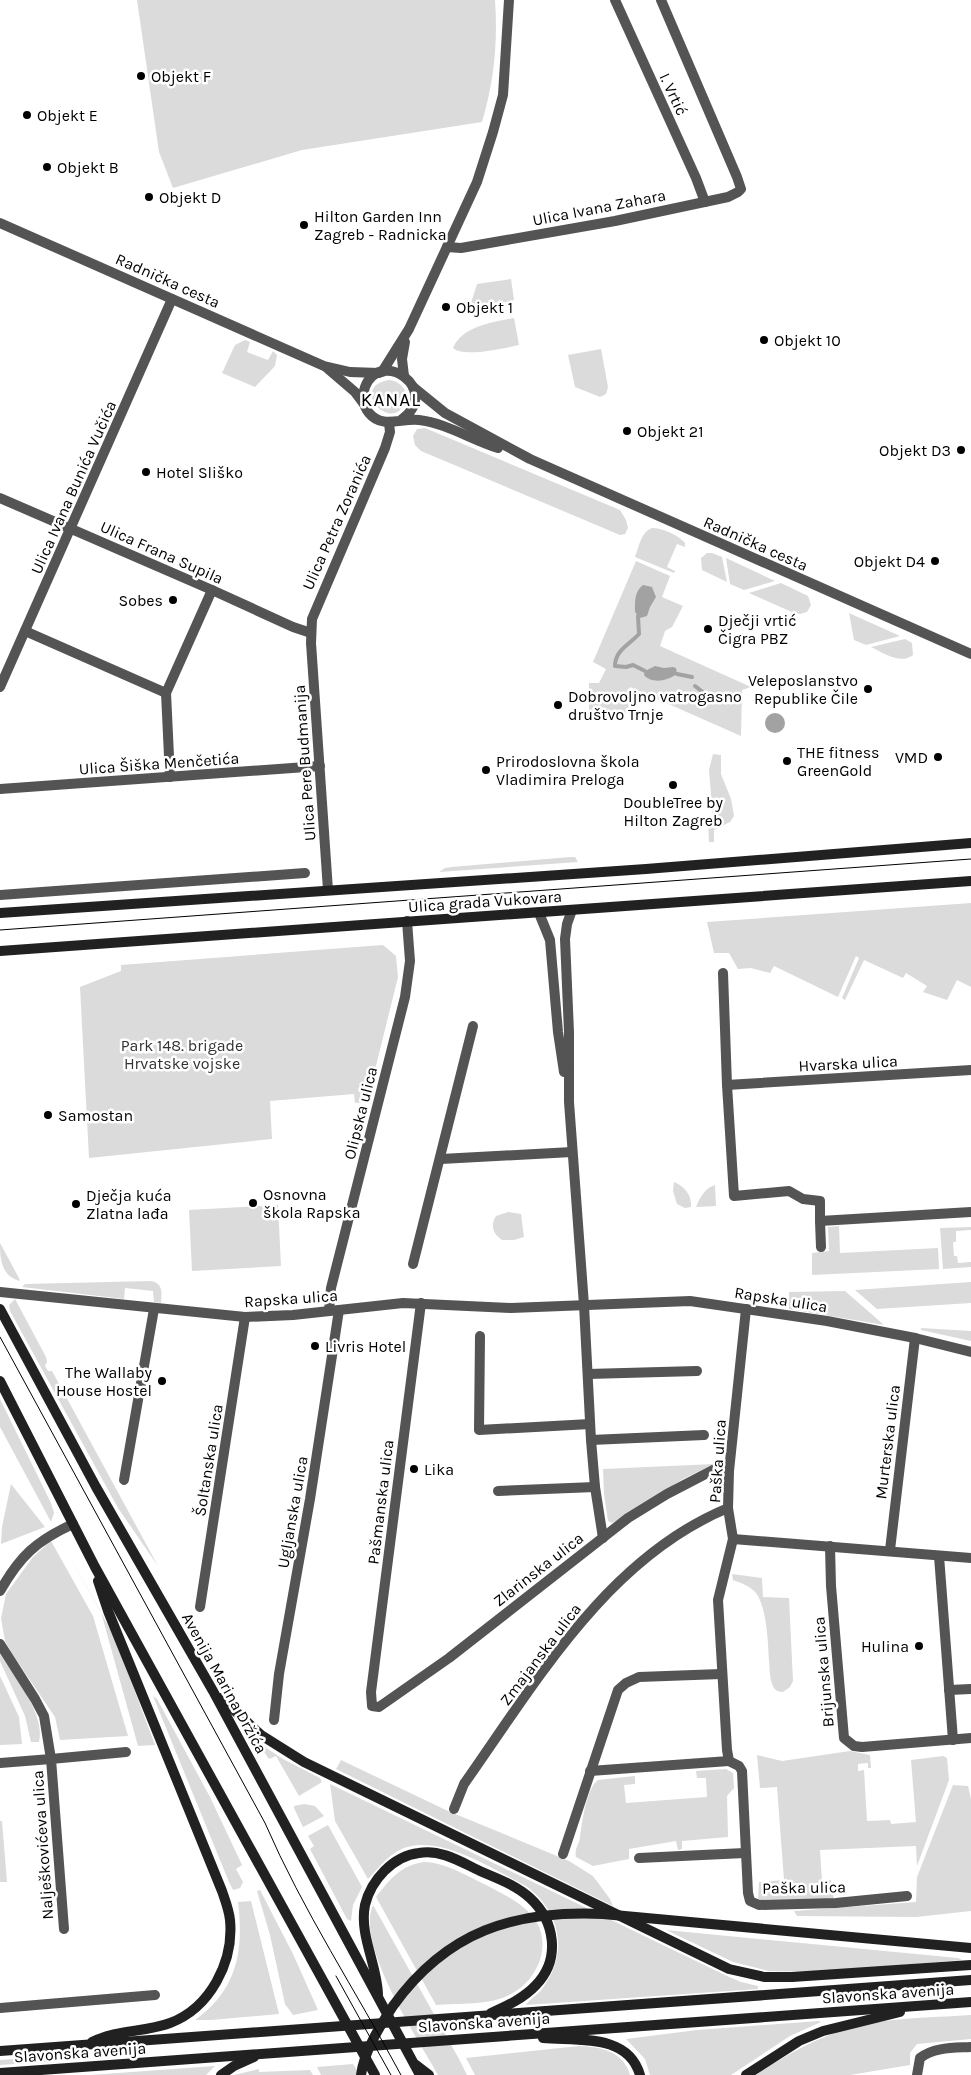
<svg xmlns="http://www.w3.org/2000/svg" width="971" height="2075" viewBox="0 0 971 2075" font-family="Karla,sans-serif">
  <style>
    .green { fill: #dbdbdb }
    .water { fill: #a2a2a2 }
    .lines { fill: none; stroke-linecap: round; stroke-linejoin: round }
    .stream { stroke: #a2a2a2; stroke-width: 4 }
    .minor { stroke: #545454; stroke-width: 10 }
    .tertiary { stroke: #545454; stroke-width: 10 }
    .secondary { stroke: #212121; stroke-width: 10 }
    .tram { stroke: #000; stroke-width: 1 }
    .poi-dot { fill: #000; stroke: #fff; stroke-width: 2 }
    .labels { text-anchor: middle; stroke-width: 5; stroke-linejoin: round; paint-order: stroke }
    .poi-label { font-size: 16px; fill: #000; stroke: #fff; text-anchor: start }
    .street-label { font-size: 16px; fill: #000; stroke: #fff }
    .park-label { font-size: 16px; fill: #323232; stroke: #fff }
    .quarter-label { font-size: 19px; letter-spacing: 1px; fill: #000; stroke: #fff }
  </style>
  <rect width="100%" height="100%" fill="#fff"/>
  <g class="green">
    <path d="M137,0H495C498,42 494,82 482,122L302,150L173,188L159,152Z"/>
    <polygon points="511,279 514,300 471,310 471,303 477,284"/>
    <path d="M514,318L519,345C505,348 463,358 453,348C462,326 494,322 514,318Z"/>
    <polygon points="245,340 250,342 247,352 268,360 273,351 277,355 275,366 255,387 222,373 235,345"/>
    <polygon points="601,349 608,387 606,394 600,397 575,387 568,355"/>
    <path d="M389,380C399,381 409,389 405,401C394,436 347,387 389,380Z"/>
    <polygon points="425,428 620,510 626,520 628,528 625,534 620,535 421,451 415,445 413,436 417,429"/>
    <path d="M652,528C663,528 678,535 685,543V547L677,544L667,567L675,571L674,573L635,557C639,547 641,532 652,528Z"/>
    <polygon points="707,553 712,553 722,557 727,582 702,570 701,558"/>
    <polygon points="726,558 775,581 744,590 730,584"/>
    <polygon points="636,561 670,576 662,597 683,606 672,627 665,631 660,646 751,687 742,690 741,736 630,687 628,713 589,716 589,683 599,683 606,669 593,662"/>
    <polygon points="781,583 808,596 811,605 807,612 800,614 794,613 749,593"/>
    <polygon points="849,613 900,636 866,645 854,640"/>
    <path d="M905,639L912,643L913,655C900,665 884,653 871,647Z"/>
    <polygon points="713,754 721,755 721,774 731,799 734,816 730,822 714,830 714,842 709,842 708,819 713,818 709,770"/>
    <polygon points="570,857 575,857 578,862 439,872 445,868 452,867"/>
    <polygon points="971,903 971,987 957,980 947,1000 923,992 927,986 906,973 903,978 864,960 845,1000 842,998 859,958 856,956 838,997 774,966 770,973 751,968 738,969 729,953 714,953 707,922"/>
    <polygon points="383,945 396,956 398,977 367,1102 355,1103 354,1094 270,1101 272,1139 89,1158 80,987 121,971 121,965"/>
    <path d="M674,1182C684,1186 692,1195 691,1207L685,1208L677,1204L673,1191Z"/>
    <path d="M715,1185L716,1206L696,1207C700,1197 705,1188 715,1185Z"/>
    <polygon points="278,1205 281,1266 192,1271 189,1210"/>
    <path d="M508,1212L521,1214L524,1237L514,1240H502C493,1234 490,1226 496,1216Z"/>
    <polygon points="839,1226 840,1253 938,1248 939,1269 812,1275 812,1253 829,1251 828,1227"/>
    <polygon points="971,1227 971,1230 956,1231 956,1242 953,1242 954,1256 957,1256 958,1263 971,1262 971,1267 943,1269 940,1228"/>
    <path d="M0,1243L19,1278L20,1281C1,1276 0,1259 0,1243Z"/>
    <path d="M151,1281C163,1283 162,1293 161,1303L154,1302L153,1291L125,1288L124,1299L22,1287L25,1284Z"/>
    <polygon points="971,1282 971,1303 877,1309 855,1290"/>
    <polygon points="845,1291 884,1325 789,1309 789,1292"/>
    <polygon points="15,1299 46,1357 47,1362 45,1366 48,1371 52,1371 158,1566 118,1508 10,1311 9,1305"/>
    <polygon points="921,1328 971,1331 971,1341 921,1330"/>
    <polygon points="0,1399 51,1503 54,1513 51,1522 0,1427"/>
    <polygon points="714,1464 683,1479 620,1519 612,1523 608,1521 604,1494 603,1469"/>
    <polygon points="11,1484 45,1527 1,1544 2,1527"/>
    <polygon points="60,1539 114,1636 155,1745 138,1746 101,1612"/>
    <polygon points="51,1541 93,1616 128,1736 60,1740 55,1717 13,1655 5,1641 1,1618 6,1594 33,1557"/>
    <path d="M732,1574L762,1578L763,1597L789,1598L793,1681L790,1687L783,1692C780,1692 776,1691 774,1688C769,1680 770,1669 769,1661C768,1643 767,1608 756,1593C750,1586 741,1583 733,1580Z"/>
    <path d="M0,1654C14,1676 46,1715 39,1742H31L25,1716L0,1661Z"/>
    <polygon points="0,1676 19,1717 22,1744 0,1745"/>
    <polygon points="153,1696 157,1699 210,1797 242,1865 236,1869 243,1882 240,1888 233,1890 229,1882"/>
    <polygon points="257,1742 283,1759 320,1778 322,1782 299,1796 276,1756 269,1759"/>
    <polygon points="850,1751 870,1755 871,1768 868,1768 868,1763 858,1764 858,1771 864,1770 867,1821 890,1820 891,1824 916,1822 911,1760 943,1756 947,1758 949,1780 917,1866 916,1846 820,1850 822,1881 831,1880 834,1899 758,1900 759,1882 784,1880 777,1787 760,1788 757,1755 782,1761"/>
    <polygon points="341,1760 448,1811 569,1861 593,1876 610,1899 613,1906 336,1769"/>
    <path d="M726,1769L733,1773L734,1788L727,1796L728,1837L682,1841V1849L678,1850L676,1841L629,1849V1859L593,1866L576,1857C574,1849 579,1845 580,1837C582,1823 586,1789 598,1780L635,1776V1784L624,1785L626,1803L707,1797L706,1778H697L696,1771Z"/>
    <path d="M330,1784L727,1976L741,1982L758,1986V1989L526,2005C529,2000 538,1994 542,1989C569,1953 561,1912 526,1886C492,1869 433,1829 396,1852C385,1859 377,1870 368,1879L335,1821Z"/>
    <polygon points="953,1785 968,1786 971,1799 971,1911 916,1917 797,1916 794,1911 916,1902 917,1877"/>
    <polygon points="304,1804 315,1806 324,1816 303,1827 294,1808 294,1806"/>
    <polygon points="0,1821 2,1821 7,1882 0,1882"/>
    <polygon points="328,1825 362,1887 353,1905 351,1921 347,1919 310,1849 314,1846 308,1836"/>
    <path d="M425,1862C446,1863 463,1874 482,1883C513,1899 553,1916 540,1960C535,1974 525,1987 511,1994C490,2006 459,2003 436,2005L376,1897C389,1880 402,1864 425,1862Z"/>
    <polygon points="260,1890 293,1954 318,2010 293,2015 285,2004 270,1935 257,1891"/>
    <path d="M251,1901L279,2014L211,2020H195C237,1990 244,1951 238,1902Z"/>
    <path d="M373,1905L459,2059L467,2075H438C418,2039 355,1944 373,1905Z"/>
    <polygon points="666,1930 958,1958 962,1960 816,1972 769,1971 733,1962"/>
    <path d="M971,2015V2039L917,2044L910,2053V2065L850,2075H756C782,2058 808,2042 838,2032C879,2017 928,2018 971,2015Z"/>
    <polygon points="819,2021 821,2022 790,2036 731,2075 650,2075 645,2059 626,2039 697,2030"/>
    <path d="M579,2046C601,2047 623,2051 630,2075H475L466,2058Z"/>
    <polygon points="54,2056 54,2061 0,2065 0,2060"/>
    <polygon points="353,2064 360,2075 321,2075 317,2067"/>
    <polygon points="215,2066 206,2075 90,2075"/>
    <polygon points="259,2069 259,2072 310,2070 313,2075 234,2075"/>
  </g>
  <g class="water">
    <path d="M643,585L652,587L656,597L650,607L647,616L640,618L635,612C635,602 634,592 643,585Z"/>
    <path d="M655,666L664,668L673,667L676,668L677,674C668,680 653,685 644,675L645,671Z"/>
    <circle cx="775" cy="723" r="10"/>
  </g>
  <g class="lines">
    <g class="stream">
      <path d="M638,616L639,634C630,644 615,650 615,666L626,667L633,665L645,671"/>
      <polyline points="677,674 692,677"/>
      <polyline points="695,686 704,693"/>
    </g>
    <g class="minor">
      <polyline points="615,0 696,178 705,202"/>
      <polyline points="447,247 461,248 478,245 615,221 728,197 738,192 741,189 737,177 661,0"/>
      <polyline points="382,372 409,329 477,182 493,132 503,95 509,0"/>
      <polyline points="404,376 402,359 405,342"/>
      <polyline points="0,498 212,590 293,627 311,633"/>
      <polyline points="25,631 166,693"/>
      <polyline points="0,687 172,299"/>
      <polyline points="170,777 166,693 212,590"/>
      <polyline points="0,789 320,766"/>
      <polyline points="328,890 311,643 312,619 385,448 390,432 389,423"/>
      <polyline points="0,895 305,873"/>
      <polyline points="572,910 567,924 565,939 569,1032 569,1102 584,1305 591,1440 595,1487 603,1538"/>
      <polyline points="539,913 550,940 558,1032 564,1072"/>
      <polyline points="723,973 727,1085 734,1196 789,1191 803,1199 820,1201 820,1221"/>
      <polyline points="727,1085 971,1070"/>
      <polyline points="441,1159 572,1152"/>
      <polyline points="821,1247 820,1221 971,1212"/>
      <polyline points="413,1264 473,1026"/>
      <polyline points="421,1303 371,1692 372,1706 379,1707 449,1658 628,1518 667,1494 717,1468 729,1471"/>
      <polyline points="746,1309 729,1471 728,1508 733,1539 718,1600 727,1750 729,1761 739,1766 742,1771 748,1893 750,1901 759,1905 836,1903 907,1896"/>
      <polyline points="329,1311 331,1288 405,997 410,961 407,921"/>
      <polyline points="480,1336 479,1430 590,1424"/>
      <polyline points="588,1374 697,1371"/>
      <polyline points="591,1440 704,1435"/>
      <polyline points="124,1480 154,1309"/>
      <polyline points="498,1491 595,1487"/>
      <polyline points="733,1539 971,1558"/>
      <polyline points="830,1546 831,1586 844,1738 854,1746 862,1747 971,1738"/>
      <polyline points="890,1550 915,1338"/>
      <polyline points="939,1556 953,1740"/>
      <polyline points="200,1607 245,1317"/>
      <polyline points="949,1690 971,1689"/>
      <polyline points="274,1720 279,1674 310,1499 339,1310"/>
      <polyline points="590,1771 729,1761"/>
      <path d="M454,1809L464,1784C536,1682 607,1558 728,1508"/>
      <polyline points="563,1854 618,1690 626,1683 639,1677 721,1674"/>
      <polyline points="639,1858 745,1853"/>
      <polyline points="64,1929 51,1759 126,1752"/>
      <polyline points="0,2008 155,1995"/>
      <path d="M917,2075L920,2058C934,2047 954,2048 971,2047"/>
    </g>
    <g class="tertiary">
      <polyline points="0,223 324,366 350,372 379,373"/>
      <polyline points="327,368 355,392 364,404"/>
      <polyline points="413,387 445,413 530,459 971,654"/>
      <path d="M401,420C443,390 381,347 365,387C362,396 363,406 369,413C382,429 401,418 419,420C446,423 472,440 498,448"/>
      <polyline points="0,1292 245,1317 293,1315 403,1303 511,1308 690,1301 827,1321 915,1338 971,1352"/>
      <path d="M0,1591C20,1556 36,1541 73,1524"/>
      <polyline points="0,1644 35,1699 44,1716 51,1759 0,1763"/>
    </g>
    <g class="secondary">
      <polyline points="0,913 646,869 971,843"/>
      <polyline points="0,951 971,881"/>
      <polyline points="0,1309 96,1487 213,1691 420,2075"/>
      <polyline points="0,1381 95,1567 375,2075"/>
      <polyline points="221,1698 261,1735 304,1762 729,1969 764,1977 792,1977 971,1965"/>
      <path d="M378,1994C377,1964 359,1935 365,1905C371,1880 393,1856 419,1853C441,1849 461,1862 480,1871C496,1878 516,1885 530,1898C555,1921 561,1959 536,1985C524,1998 507,2006 491,2013"/>
      <path d="M543,2038C578,2041 628,2033 640,2075"/>
      <path d="M92,2042C119,2029 143,2033 170,2023C210,2008 234,1962 230,1920C229,1910 225,1900 222,1891L108,1611L98,1581"/>
      <polyline points="0,2051 971,1980"/>
      <polyline points="416,2065 429,2075"/>
      <polyline points="0,2073 971,2002"/>
      <polyline points="221,2075 234,2066 254,2057"/>
      <path d="M361,2075C364,2051 380,2026 393,2006C447,1931 514,1910 603,1914L971,1948"/>
      <polyline points="746,2075 799,2041 823,2031 900,2012"/>
    </g>
    <g class="tram">
      <polyline points="0,930 971,859"/>
      <path d="M0,1337L265,1823C303,1911 356,1991 401,2075"/>
      <polyline points="336,1976 391,2075"/>
    </g>
  </g>
  <g class="poi-dot">
    <circle cx="141" cy="76" r="5"/>
    <circle cx="27" cy="115" r="5"/>
    <circle cx="47" cy="167" r="5"/>
    <circle cx="149" cy="197" r="5"/>
    <circle cx="304" cy="225" r="5"/>
    <circle cx="446" cy="307" r="5"/>
    <circle cx="764" cy="340" r="5"/>
    <circle cx="627" cy="431" r="5"/>
    <circle cx="961" cy="450" r="5"/>
    <circle cx="146" cy="472" r="5"/>
    <circle cx="935" cy="561" r="5"/>
    <circle cx="173" cy="600" r="5"/>
    <circle cx="708" cy="629" r="5"/>
    <circle cx="868" cy="689" r="5"/>
    <circle cx="558" cy="705" r="5"/>
    <circle cx="938" cy="757" r="5"/>
    <circle cx="787" cy="761" r="5"/>
    <circle cx="486" cy="770" r="5"/>
    <circle cx="673" cy="785" r="5"/>
    <circle cx="48" cy="1115" r="5"/>
    <circle cx="253" cy="1203" r="5"/>
    <circle cx="76" cy="1204" r="5"/>
    <circle cx="315" cy="1346" r="5"/>
    <circle cx="162" cy="1381" r="5"/>
    <circle cx="414" cy="1469" r="5"/>
    <circle cx="919" cy="1646" r="5"/>
  </g>
  <g class="labels">
    <g class="poi-label">
      <text x="151" y="82">Objekt F</text>
      <text x="37" y="121">Objekt E</text>
      <text x="57" y="173">Objekt B</text>
      <text x="159" y="203">Objekt D</text>
      <text x="314" y="222">Hilton Garden Inn<tspan x="314" dy="18">Zagreb - Radnicka</tspan></text>
      <text x="456" y="313">Objekt 1</text>
      <text x="774" y="346">Objekt 10</text>
      <text x="637" y="437">Objekt 21</text>
      <text x="951" y="456" text-anchor="end">Objekt D3</text>
      <text x="156" y="478">Hotel Sliško</text>
      <text x="925" y="567" text-anchor="end">Objekt D4</text>
      <text x="163" y="606" text-anchor="end">Sobes</text>
      <text x="718" y="626">Dječji vrtić<tspan x="718" dy="18">Čigra PBZ</tspan></text>
      <text x="858" y="686" text-anchor="end">Veleposlanstvo<tspan x="858" dy="18">Republike Čile</tspan></text>
      <text x="568" y="702">Dobrovoljno vatrogasno<tspan x="568" dy="18">društvo Trnje</tspan></text>
      <text x="797" y="758">THE fitness<tspan x="797" dy="18">GreenGold</tspan></text>
      <text x="928" y="763" text-anchor="end">VMD</text>
      <text x="496" y="767">Prirodoslovna škola<tspan x="496" dy="18">Vladimira Preloga</tspan></text>
      <text x="673" y="808" text-anchor="middle">DoubleTree by<tspan x="673" dy="18">Hilton Zagreb</tspan></text>
      <text x="58" y="1121">Samostan</text>
      <text x="263" y="1200">Osnovna<tspan x="263" dy="18">škola Rapska</tspan></text>
      <text x="86" y="1201">Dječja kuća<tspan x="86" dy="18">Zlatna lađa</tspan></text>
      <text x="325" y="1352">Livris Hotel</text>
      <text x="152" y="1378" text-anchor="end">The Wallaby<tspan x="152" dy="18">House Hostel</tspan></text>
      <text x="424" y="1475">Lika</text>
      <text x="909" y="1652" text-anchor="end">Hulina</text>
    </g>
    <g class="street-label">
      <text transform="translate(674 94) rotate(65)" y="6">I. Vrtić</text>
      <text transform="translate(599 207) rotate(-11)" y="6">Ulica Ivana Zahara</text>
      <text transform="translate(168 280) rotate(24)" y="6">Radnička cesta</text>
      <text transform="translate(73 487) rotate(-66)" y="6">Ulica Ivana Bunića Vučića</text>
      <text transform="translate(336 522) rotate(-66)" y="6">Ulica Petra Zoranića</text>
      <text transform="translate(756 543) rotate(24)" y="6">Radnička cesta</text>
      <text transform="translate(162 552) rotate(24)" y="6">Ulica Frana Supila</text>
      <text transform="translate(159 763) rotate(-4)" y="6">Ulica Šiška Menčetića</text>
      <text transform="translate(304 763) rotate(-94)" y="6">Ulica Pere Budmanija</text>
      <text transform="translate(485 901) rotate(-4)" y="6">Ulica grada Vukovara</text>
      <text transform="translate(848 1063) rotate(-3)" y="6">Hvarska ulica</text>
      <text transform="translate(360 1113) rotate(-76)" y="6">Olipska ulica</text>
      <text transform="translate(291 1298) rotate(-4)" y="6">Rapska ulica</text>
      <text transform="translate(781 1299) rotate(9)" y="6">Rapska ulica</text>
      <text transform="translate(887 1442) rotate(-83)" y="6">Murterska ulica</text>
      <text transform="translate(208 1460) rotate(-81)" y="6">Šoltanska ulica</text>
      <text transform="translate(717 1461) rotate(-86)" y="6">Paška ulica</text>
      <text transform="translate(380 1502) rotate(-83)" y="6">Pašmanska ulica</text>
      <text transform="translate(292 1512) rotate(-80)" y="6">Ugljanska ulica</text>
      <text transform="translate(538 1569) rotate(-38)" y="6">Zlarinska ulica</text>
      <text transform="translate(540 1654) rotate(-53)" y="6">Zmajanska ulica</text>
      <text transform="translate(823 1672) rotate(-95)" y="6">Brijunska ulica</text>
      <text transform="translate(225 1683) rotate(61)" y="6">Avenija Marina Držića</text>
      <text transform="translate(42 1845) rotate(-94)" y="6">Nalješkovićeva ulica</text>
      <text transform="translate(804 1887) rotate(-1)" y="6">Paška ulica</text>
      <text transform="translate(888 1993) rotate(-4)" y="6">Slavonska avenija</text>
      <text transform="translate(484 2022) rotate(-4)" y="6">Slavonska avenija</text>
      <text transform="translate(80 2052) rotate(-4)" y="6">Slavonska avenija</text>
    </g>
    <g class="park-label">
      <text x="182" y="1051">Park 148. brigade<tspan x="182" dy="18">Hrvatske vojske</tspan></text>
    </g>
    <g class="quarter-label">
      <text x="391" y="406">KANAL</text>
    </g>
  </g>
</svg>
